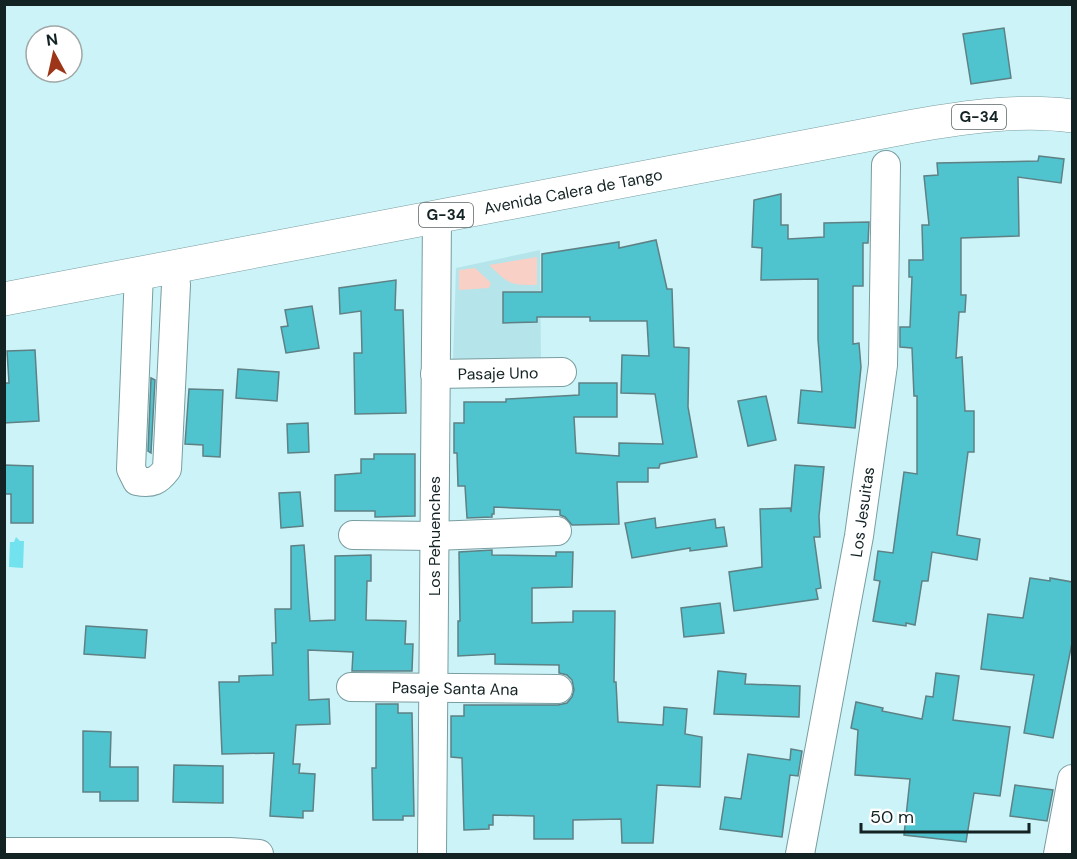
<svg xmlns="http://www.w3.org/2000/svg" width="1077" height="859" viewBox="0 0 1077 859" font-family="'DM Sans',sans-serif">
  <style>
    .built { fill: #b5e5ea }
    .green { fill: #f8d0c5 }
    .water { fill: #72e3ee }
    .building { fill: #4fc3ce; stroke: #5e8185; stroke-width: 1.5 }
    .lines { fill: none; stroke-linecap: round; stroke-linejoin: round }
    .minor-casing { stroke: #799da1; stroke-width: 30 }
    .major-casing { stroke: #799da1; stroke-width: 34 }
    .minor { stroke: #fff; stroke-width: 28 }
    .major { stroke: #fff; stroke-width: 33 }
    .labels { text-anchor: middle; stroke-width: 6; stroke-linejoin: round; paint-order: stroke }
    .shield { fill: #fff; stroke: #5a6465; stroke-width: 1.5 }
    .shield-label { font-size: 15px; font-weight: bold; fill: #132223 }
    .street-label { font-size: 16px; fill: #132223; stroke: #fff }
  </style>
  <rect width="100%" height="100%" fill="#ccf3f7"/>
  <polygon class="built" points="540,250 541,361 453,361 456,268"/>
  <g class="green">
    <path d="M537,257V285C509,285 509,284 489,265Z"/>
    <polygon points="475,268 491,283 489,288 459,290 459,270"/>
  </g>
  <polygon class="water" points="16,537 20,541 24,541 23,568 9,567 10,542 14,542"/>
  <g class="building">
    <polygon points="1004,28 1011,78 971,84 963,34"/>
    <polygon points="1039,156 1064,159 1061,183 1018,177 1019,236 961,238 961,295 966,295 965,312 959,312 956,358 962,357 965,411 974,411 974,452 968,452 957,535 980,539 977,560 932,552 928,581 922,581 915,625 906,623 906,626 873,621 880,581 874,580 878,551 893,553 904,472 917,474 917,396 914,396 912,348 900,347 900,327 910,327 912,277 909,277 909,260 923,260 922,225 929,225 924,176 938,175 937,163 1038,161"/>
    <polygon points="781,194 781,225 788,225 788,239 824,237 824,223 869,222 868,243 863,243 863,286 853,286 853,344 859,343 861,367 855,428 798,423 801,390 822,392 818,339 818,279 761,280 762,248 752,247 754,200"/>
    <polygon points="656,240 667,289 672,289 674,347 689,348 688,407 697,457 660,464 659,468 648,468 648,482 617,482 619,524 572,525 565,517 560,515 560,510 494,507 494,514 492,514 492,517 467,518 465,486 458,486 457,453 454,453 454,423 464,423 464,402 506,402 506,399 579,395 579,383 617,383 617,417 574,417 576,453 619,456 619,443 663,444 655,394 621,393 622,355 649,356 647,321 590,321 590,317 537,317 537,322 503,323 503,292 542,292 542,254 619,242 619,248"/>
    <polygon points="396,280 395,310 403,310 406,413 355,414 354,353 362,353 361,311 340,314 339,288"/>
    <polygon points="312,306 319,348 286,353 281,327 288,326 285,310"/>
    <polygon points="35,350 39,421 4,423 4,383 9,383 7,351"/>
    <polygon points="238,369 279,372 277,401 236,398"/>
    <polygon points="151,378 155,380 151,453 148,451"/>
    <polygon points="189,389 223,390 220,457 203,456 203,445 185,444"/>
    <polygon points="766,396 776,440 748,446 738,401"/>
    <polygon points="308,423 309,452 288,453 287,424"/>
    <polygon points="374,454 415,454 415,516 375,517 375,511 335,511 335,475 361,473 361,459 374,459"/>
    <polygon points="4,465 33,466 33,523 11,523 11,494 4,494"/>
    <polygon points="795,465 824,467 819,516 820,537 814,537 821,588 816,589 818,599 734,611 729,572 762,567 760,509 790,508 791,512"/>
    <polygon points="300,492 303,526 281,528 279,493"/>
    <polygon points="655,518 656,528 715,519 716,528 724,527 727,546 690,551 690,548 632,558 625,523"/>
    <polygon points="304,545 310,621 335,620 335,556 371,555 371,581 367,581 366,620 406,621 405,644 413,644 412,671 352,671 353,652 308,650 309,700 329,699 330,724 296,725 293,764 300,764 299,773 315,774 313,811 303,811 303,818 270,816 274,753 222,754 219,682 239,682 239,676 273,675 272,643 276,643 275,609 291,609 291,546"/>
    <polygon points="492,550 492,555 556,556 556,552 573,552 572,587 532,588 532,623 573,622 573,611 615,611 614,682 616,682 618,722 663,725 664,707 687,709 685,734 702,737 700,787 657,785 653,843 622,843 621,819 573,820 573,839 534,839 534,816 493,815 493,825 489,825 489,829 464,830 462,758 451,757 451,716 464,716 464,705 558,705 567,703 572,697 574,690 572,680 567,675 559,673 559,665 495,664 495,654 458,656 458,621 460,621 459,552"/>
    <polygon points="1030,578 1050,581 1050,578 1072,582 1072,643 1053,738 1024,733 1034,675 981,669 988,614 1023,618"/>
    <polygon points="720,603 724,633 684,637 681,608"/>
    <polygon points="86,626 147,630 145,658 84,654"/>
    <polygon points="718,671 746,674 745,684 800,686 799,717 714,714"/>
    <polygon points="936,673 959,676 953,720 1010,727 1000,796 974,793 966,842 904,835 910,779 855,775 858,730 851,728 856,702 883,708 882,711 922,719 926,696 933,697"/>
    <polygon points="376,704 398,704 398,713 412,713 414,816 403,816 403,820 373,820 372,768 376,768"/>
    <polygon points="83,731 111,732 110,767 138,767 138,801 100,801 100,792 83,792"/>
    <polygon points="791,749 802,751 798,776 790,775 782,837 720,829 725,797 741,799 748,754 790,760"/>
    <polygon points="174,765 223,766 223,803 173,802"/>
    <polygon points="1015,785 1053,790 1047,821 1010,816"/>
  </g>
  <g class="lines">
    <defs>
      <g id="minor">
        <path d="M139,273L131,469L137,481C152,484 158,481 167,469L176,285L174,266"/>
        <polyline points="435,374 562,372"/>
        <polyline points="353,535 434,536 557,531"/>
        <polyline points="351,687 558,689"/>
        <polyline points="4,852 230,852 259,854"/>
        <polyline points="432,854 437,217"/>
        <polyline points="800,854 859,536 883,365 886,165"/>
        <polyline points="1058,854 1072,779"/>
      </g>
      <path id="major" d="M4,299L914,126C965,117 1020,109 1072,116"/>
    </defs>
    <use href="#minor" class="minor-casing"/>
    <use href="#major" class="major-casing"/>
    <use href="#minor" class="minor"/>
    <use href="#major" class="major"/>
  </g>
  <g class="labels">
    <g class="shield">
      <rect x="952" y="105" width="54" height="24" rx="4.5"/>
      <rect x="419" y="203" width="54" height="24" rx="4.5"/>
    </g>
    <g class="shield-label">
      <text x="979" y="122">G-34</text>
      <text x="446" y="220">G-34</text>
    </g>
    <g class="street-label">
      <text transform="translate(573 191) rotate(-11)" y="6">Avenida Calera de Tango</text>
      <text transform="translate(498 373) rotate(-1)" y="6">Pasaje Uno</text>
      <text transform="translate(862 512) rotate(-82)" y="6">Los Jesuitas</text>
      <text transform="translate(434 536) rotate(-90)" y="6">Los Pehuenches</text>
      <text transform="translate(455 688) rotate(1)" y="6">Pasaje Santa Ana</text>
    </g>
  </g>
  <rect width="1077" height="859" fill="none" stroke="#132223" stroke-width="12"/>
  <g transform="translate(54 54) rotate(352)"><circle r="28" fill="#ffffff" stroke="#a1a7a7" stroke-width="1.5"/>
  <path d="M0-4.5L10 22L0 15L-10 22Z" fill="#9d3519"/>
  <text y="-9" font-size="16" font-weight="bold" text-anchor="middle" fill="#132223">N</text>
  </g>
  <path d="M861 823v9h168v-9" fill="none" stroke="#132223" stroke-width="3"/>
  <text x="870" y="823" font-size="18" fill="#132223" stroke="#ffffff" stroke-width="4.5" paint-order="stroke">50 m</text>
</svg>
